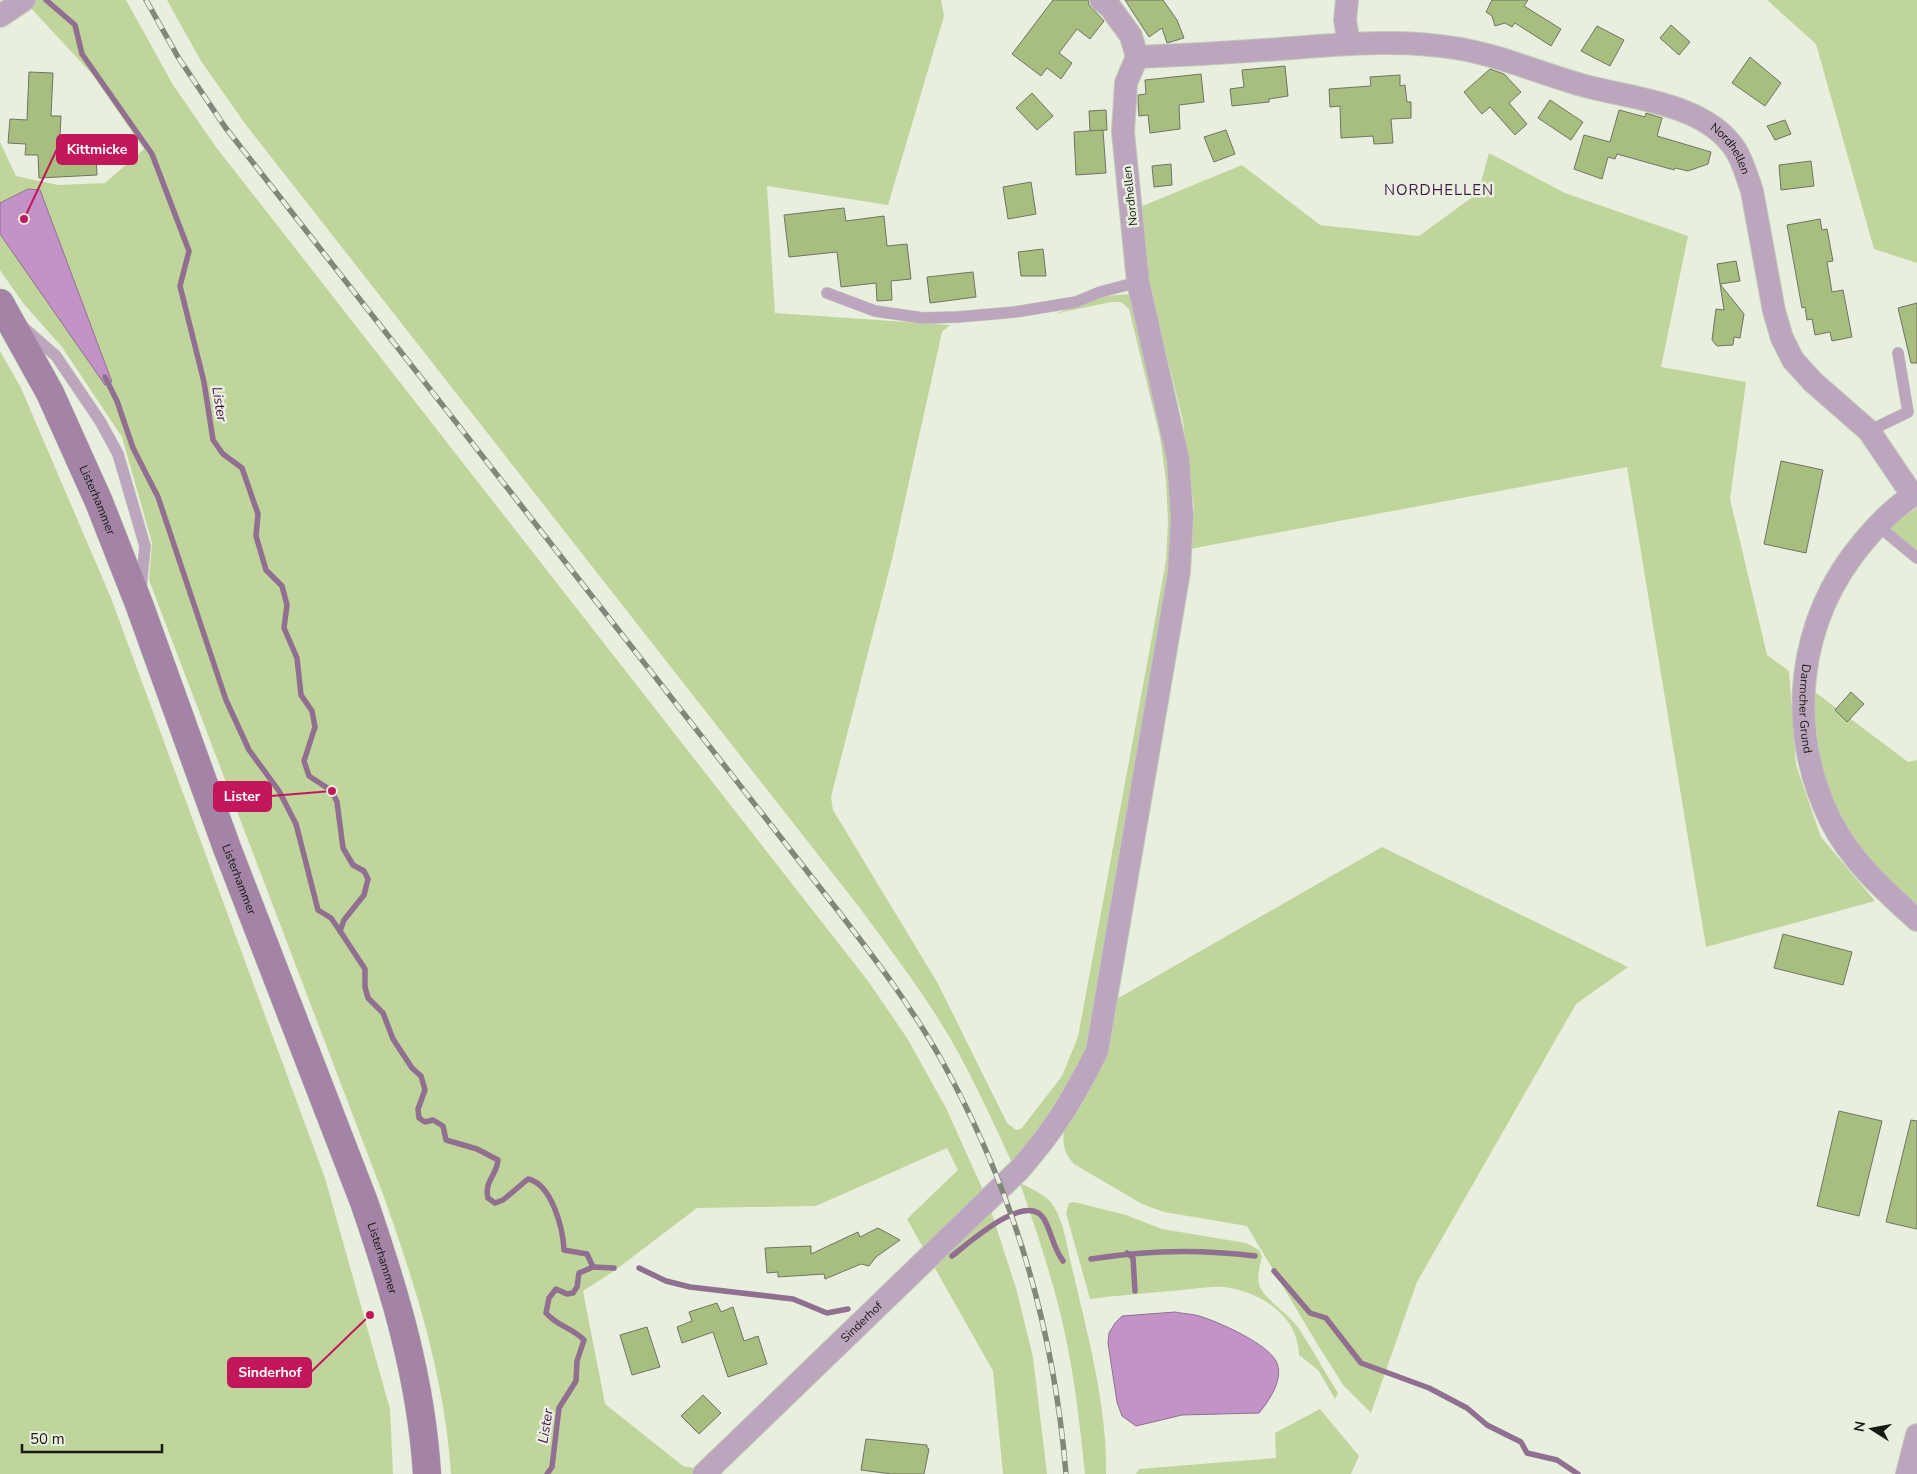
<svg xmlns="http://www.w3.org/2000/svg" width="1917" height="1474" viewBox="0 0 1917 1474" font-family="'Nunito Sans',sans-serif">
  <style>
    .green { fill: #c0d59b }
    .water { fill: #c393c7; stroke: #906f91 }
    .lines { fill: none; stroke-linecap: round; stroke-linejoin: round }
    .stream { stroke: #906f91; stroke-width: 5.5 }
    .building { fill: #a7be7e; stroke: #6f7566 }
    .lane-casing { stroke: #c3c9ba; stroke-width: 12 }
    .street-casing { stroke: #c3c9ba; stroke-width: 24 }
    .secondary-casing { stroke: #c3c9ba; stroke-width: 29 }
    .lane { stroke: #bca6bd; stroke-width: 11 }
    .street { stroke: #bca6bd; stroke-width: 22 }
    .secondary { stroke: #a484a6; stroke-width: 28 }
    .rail-casing { stroke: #82877b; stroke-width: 5.5 }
    .rail { stroke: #e8efde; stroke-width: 4; stroke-dasharray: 11; stroke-linecap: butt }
    .labels { text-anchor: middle; stroke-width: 5; stroke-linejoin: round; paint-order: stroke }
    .street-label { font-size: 12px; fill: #181a14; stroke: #e8efde }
    .water-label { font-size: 14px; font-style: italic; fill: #480d4e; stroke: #e8efde }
    .quarter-label { font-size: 15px; letter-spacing: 1px; fill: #451749; stroke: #e8efde }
    .leader { fill: none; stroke: #c2185b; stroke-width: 2 }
    .callout-dot { fill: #c2185b; stroke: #e8efde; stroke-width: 2 }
    .callout { fill: #c2185b; stroke: #c2185b; stroke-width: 2 }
    .callout-label { font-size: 14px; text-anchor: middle; font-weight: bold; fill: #fff }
  </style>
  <rect width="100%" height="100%" fill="#e8efde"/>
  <g class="green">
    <path d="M35,0H126L173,85L216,147L868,981L907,1038L946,1108L983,1190L925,1251L907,1219L958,1170L947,1148L816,1206L697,1208L614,1271L583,1291L605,1404L683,1466L693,1468V1474H451C445,1379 416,1287 384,1197L149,580L152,543L122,437L62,347L23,303L0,270V142L16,176L58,185L105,183L144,149L92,74L28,5Z"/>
    <path d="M167,0H941L944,16L888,205L767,186L775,313L950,325L942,332L892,559L831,797L833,810L937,982L1007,1123L1016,1130L1021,1129L1062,1076L1078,1037L1166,561L1168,521L1166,480L1160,437L1129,309L1121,302H1111L1054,314L1106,296L1131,294L1172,468V563L1087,1050C1070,1092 1044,1129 1011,1161C992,1119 973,1078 950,1038C923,992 891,950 859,907L246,125L201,61Z"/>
    <polygon points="1767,0 1917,0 1917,263 1874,249 1816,44"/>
    <polygon points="1489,153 1565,193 1688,236 1661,367 1746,382 1730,499 1767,655 1789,671 1796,765 1821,837 1875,901 1706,947 1627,467 1190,549 1194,506 1183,421 1146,272 1140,207 1242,165 1320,225 1419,236 1478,193"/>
    <polygon points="0,351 21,388 111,598 325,1178 390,1409 393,1474 0,1474"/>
    <polygon points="1917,508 1917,552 1887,528"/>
    <polygon points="1811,689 1908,762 1917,760 1917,906 1864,860 1835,815 1816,759"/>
    <path d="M1382,847L1628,967L1576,1004L1417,1282L1371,1413L1344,1386L1319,1347L1247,1226L1164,1212L1142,1204L1074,1164C1065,1154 1062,1145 1064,1131L1115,1000Z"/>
    <path d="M1020,1183C1031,1189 1048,1195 1054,1207C1065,1224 1067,1249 1072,1268C1087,1331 1108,1410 1106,1474H1085C1080,1427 1075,1380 1065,1334C1054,1282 1037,1233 1020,1183Z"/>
    <path d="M1074,1202L1126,1215L1162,1229L1246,1243L1259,1250L1262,1256C1260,1266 1256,1277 1260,1287C1266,1300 1287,1313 1297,1326C1312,1348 1324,1371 1338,1393L1335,1399L1318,1370L1299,1355C1298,1315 1261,1292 1224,1287C1211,1286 1195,1289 1182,1290C1151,1293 1120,1295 1090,1299L1066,1213L1069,1203Z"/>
    <polygon points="990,1208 1016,1288 1033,1357 1047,1474 1003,1474 993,1371 932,1263"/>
    <polygon points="1320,1409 1359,1456 1351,1474 1136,1474 1139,1469 1276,1458 1275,1433"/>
  </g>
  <g class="water">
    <polygon points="28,189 40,190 112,382 105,385 0,234 0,203"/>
    <path d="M1175,1312C1185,1314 1196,1314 1205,1318C1223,1324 1267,1344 1276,1361C1285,1378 1269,1401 1259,1413L1182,1415L1136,1426L1122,1416L1117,1402L1108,1343L1109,1333L1115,1323L1122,1316Z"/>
  </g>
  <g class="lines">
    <g class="stream">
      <path d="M46,0L75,25L82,54L152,154L189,251L180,286L204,382L213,440L223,454L242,468L258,514L256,536L266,570L282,586L287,605L284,628L297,658L301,695L312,711L315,727L304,761L309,776L332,791L337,802L343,848L353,865L364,871L368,879L364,895L344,920L340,931L365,969V987L368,998L383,1013L393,1039L412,1068L421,1076L425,1090L418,1109L419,1118L425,1122L433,1120L443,1126L446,1140L477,1149L498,1160C497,1175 484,1181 488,1198L495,1203L503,1200L528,1179C552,1184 563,1229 564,1250L587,1254L593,1267L579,1273L577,1287L573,1293L567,1294L556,1289L549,1298L546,1313C557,1326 571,1327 584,1340L577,1361L576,1381L559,1408L552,1467L547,1474"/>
      <polyline points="105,377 117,401 133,448 158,497 226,700 249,750 279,791 296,824 318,910 331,918 340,931"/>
      <polyline points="1127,1253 1133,1258 1135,1291"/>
      <path d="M952,1256C969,1243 1027,1190 1044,1219C1052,1233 1053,1248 1063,1261"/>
      <path d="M1091,1259C1146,1250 1200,1249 1255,1256"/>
      <polyline points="593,1267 614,1268"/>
      <polyline points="639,1268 666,1281 690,1287 793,1299 827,1313 848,1309"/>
      <polyline points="1274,1271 1310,1313 1326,1318 1361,1363 1429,1388 1467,1408 1487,1425 1521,1442 1527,1453 1557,1460 1578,1474"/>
    </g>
  </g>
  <g class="building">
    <polygon points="1053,0 1088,0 1089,5 1104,21 1090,39 1077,29 1059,53 1072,63 1061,79 1047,68 1041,76 1012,54"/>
    <polygon points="1125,0 1163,0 1177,20 1184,38 1167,43 1162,28 1149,37"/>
    <polygon points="1492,0 1528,0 1524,6 1561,29 1551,46 1515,23 1512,27 1505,23 1495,26 1492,16 1486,12"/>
    <polygon points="1671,25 1690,42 1679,55 1660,38"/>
    <polygon points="1597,26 1624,40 1610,66 1581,51"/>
    <polygon points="1750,57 1781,83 1765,106 1732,83"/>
    <polygon points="1285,66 1288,96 1269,99 1269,102 1232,106 1230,89 1244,87 1242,70"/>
    <polygon points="1490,69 1504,74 1521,92 1509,103 1527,124 1515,135 1490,107 1482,114 1464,92"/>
    <polygon points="29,72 53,73 51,116 61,116 59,157 96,155 97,175 39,178 38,155 25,155 26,144 8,143 10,119 27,120"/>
    <polygon points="1201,74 1204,102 1179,105 1180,129 1150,133 1148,115 1139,116 1138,102 1138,95 1146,94 1145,80"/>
    <polygon points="1400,75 1400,86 1405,85 1407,102 1411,102 1411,118 1391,119 1393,143 1374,144 1373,136 1341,138 1340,106 1330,107 1329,89 1371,86 1370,77"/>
    <polygon points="1032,93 1053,116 1037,130 1016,108"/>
    <polygon points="1550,100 1583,122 1571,140 1538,118"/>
    <polygon points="1106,110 1107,130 1090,131 1089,111"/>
    <polygon points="1619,110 1645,117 1646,113 1662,118 1657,136 1711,152 1708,164 1688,171 1675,168 1674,170 1617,154 1615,159 1608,157 1602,179 1574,169 1584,135 1610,142"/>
    <polygon points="1785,120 1791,134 1775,140 1767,126"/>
    <polygon points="1103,130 1106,173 1076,175 1074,132"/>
    <polygon points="1226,130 1235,154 1214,162 1204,137"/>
    <polygon points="1811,161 1814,186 1781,190 1779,165"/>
    <polygon points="1171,164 1172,185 1154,187 1152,166"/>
    <polygon points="1031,182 1036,214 1008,219 1003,187"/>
    <polygon points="844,208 846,221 884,216 887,246 907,244 911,279 891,281 892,300 877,301 876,283 841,287 837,252 789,257 784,215"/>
    <polygon points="1820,219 1822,230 1827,229 1833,261 1827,262 1832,292 1843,290 1852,337 1832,341 1830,332 1815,335 1812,319 1807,320 1805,307 1802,308 1787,225"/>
    <polygon points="1043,249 1046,276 1021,276 1018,252"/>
    <polygon points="1736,261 1740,281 1720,284 1744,314 1740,338 1734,337 1733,345 1717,346 1712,340 1716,309 1724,310 1717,264"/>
    <polygon points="973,272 976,297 930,303 927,277"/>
    <polygon points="1917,303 1917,363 1911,363 1898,308"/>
    <polygon points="1781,461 1823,470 1806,553 1764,544"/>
    <polygon points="1851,692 1864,704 1847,722 1835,710"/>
    <polygon points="1783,934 1852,952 1843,985 1774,968"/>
    <polygon points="1839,1111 1882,1121 1859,1216 1817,1206"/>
    <polygon points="1911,1120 1917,1121 1917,1229 1886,1222"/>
    <polygon points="878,1228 900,1240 876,1257 869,1266 861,1264 825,1279 824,1274 778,1277 778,1272 767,1273 765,1248 811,1246 811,1254 858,1232 860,1237"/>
    <polygon points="717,1303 721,1312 733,1307 744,1341 758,1336 767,1364 728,1377 713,1332 682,1343 677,1327 692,1321 689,1312"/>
    <polygon points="647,1327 660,1367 632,1375 620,1335"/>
    <polygon points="703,1395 721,1413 699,1434 681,1416"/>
    <polygon points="866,1439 927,1445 927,1448 929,1449 924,1474 892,1474 861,1470"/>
  </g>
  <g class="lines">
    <defs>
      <g id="lane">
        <polyline points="827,293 875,311 923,318 958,317 1015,312 1076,302 1100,292 1138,282"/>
        <polyline points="24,328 56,356 100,421 118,454 145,546 141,588"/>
        <polyline points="1869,431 1908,412 1898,353"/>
        <polyline points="1877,525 1917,558"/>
      </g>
      <g id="street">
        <polyline points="1347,0 1345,20 1349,44"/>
        <polyline points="0,16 24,0"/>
        <path id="s1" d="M1137,57C1189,55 1241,52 1292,48C1346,44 1401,39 1455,48C1500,55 1544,75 1589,87C1637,99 1706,105 1735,149C1743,161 1747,177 1752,191L1774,311L1782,338L1793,360L1813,382L1869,431L1913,496"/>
        <path id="s2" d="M1917,493C1897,505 1879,523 1864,541C1797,620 1785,728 1831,821C1851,861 1884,890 1917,920"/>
        <path id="s3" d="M704,1474L1019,1170C1055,1129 1073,1099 1097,1051L1179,572L1182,517L1178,459L1138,282L1123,132L1126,83L1137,57L1131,36L1110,7L1101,0"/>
        <polyline points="1907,1474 1917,1435"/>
      </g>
      <g id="secondary">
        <path id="s4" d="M0,303L50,393L99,502L139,604L227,848L364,1202C395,1292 421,1378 427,1474"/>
      </g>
    </defs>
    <use href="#lane" class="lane-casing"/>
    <use href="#street" class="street-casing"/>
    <use href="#secondary" class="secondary-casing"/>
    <use href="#lane" class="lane"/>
    <use href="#street" class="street"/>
    <use href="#secondary" class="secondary"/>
    <defs>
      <path id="rail" d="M146,0L178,57L225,127L839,912C876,960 913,1009 942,1061C1013,1189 1054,1329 1066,1474"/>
    </defs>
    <use href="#rail" class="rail-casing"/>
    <use href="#rail" class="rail"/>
  </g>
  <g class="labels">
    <g class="street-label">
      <text dy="4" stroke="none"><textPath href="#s1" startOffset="618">Nordhellen</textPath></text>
      <text transform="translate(1130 196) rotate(-96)" y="4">Nordhellen</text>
      <text dy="4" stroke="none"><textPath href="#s4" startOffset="220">Listerhammer</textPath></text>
      <text dy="4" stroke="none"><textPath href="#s2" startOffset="254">Darmcher Grund</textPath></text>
      <text dy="4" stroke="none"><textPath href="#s4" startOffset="625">Listerhammer</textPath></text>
      <text dy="4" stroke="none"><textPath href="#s4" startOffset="1030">Listerhammer</textPath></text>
      <text dy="4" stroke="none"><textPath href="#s3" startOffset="219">Sinderhof</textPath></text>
    </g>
    <g class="water-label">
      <text transform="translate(220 404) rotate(81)" y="5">Lister</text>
      <text transform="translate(545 1426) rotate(-81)" y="5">Lister</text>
    </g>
    <g class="quarter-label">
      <text x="1439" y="195">NORDHELLEN</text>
    </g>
  </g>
  <path class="leader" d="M24 219L57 149M332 791L271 796M370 1315L311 1372"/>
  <g class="callout-dot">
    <circle cx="24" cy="219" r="5"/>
    <circle cx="332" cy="791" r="5"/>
    <circle cx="370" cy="1315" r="5"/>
  </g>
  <g class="callout">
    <rect x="57" y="135" width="80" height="29" rx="5"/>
    <rect x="214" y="782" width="57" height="29" rx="5"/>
    <rect x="228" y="1358" width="83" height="29" rx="5"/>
  </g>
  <g class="callout-label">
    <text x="97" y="154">Kittmicke</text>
    <text x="242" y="801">Lister</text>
    <text x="270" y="1377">Sinderhof</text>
  </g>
  <g transform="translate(1872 1429) rotate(281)" stroke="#e8efde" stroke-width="4" paint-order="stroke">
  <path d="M0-4L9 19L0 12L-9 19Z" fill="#181a14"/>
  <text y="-8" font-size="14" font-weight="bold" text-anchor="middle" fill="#181a14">N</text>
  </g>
  <path d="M22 1444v8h140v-8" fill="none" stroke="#181a14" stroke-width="2.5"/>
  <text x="30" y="1444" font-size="15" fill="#181a14" stroke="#e8efde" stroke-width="4" paint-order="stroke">50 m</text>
</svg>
